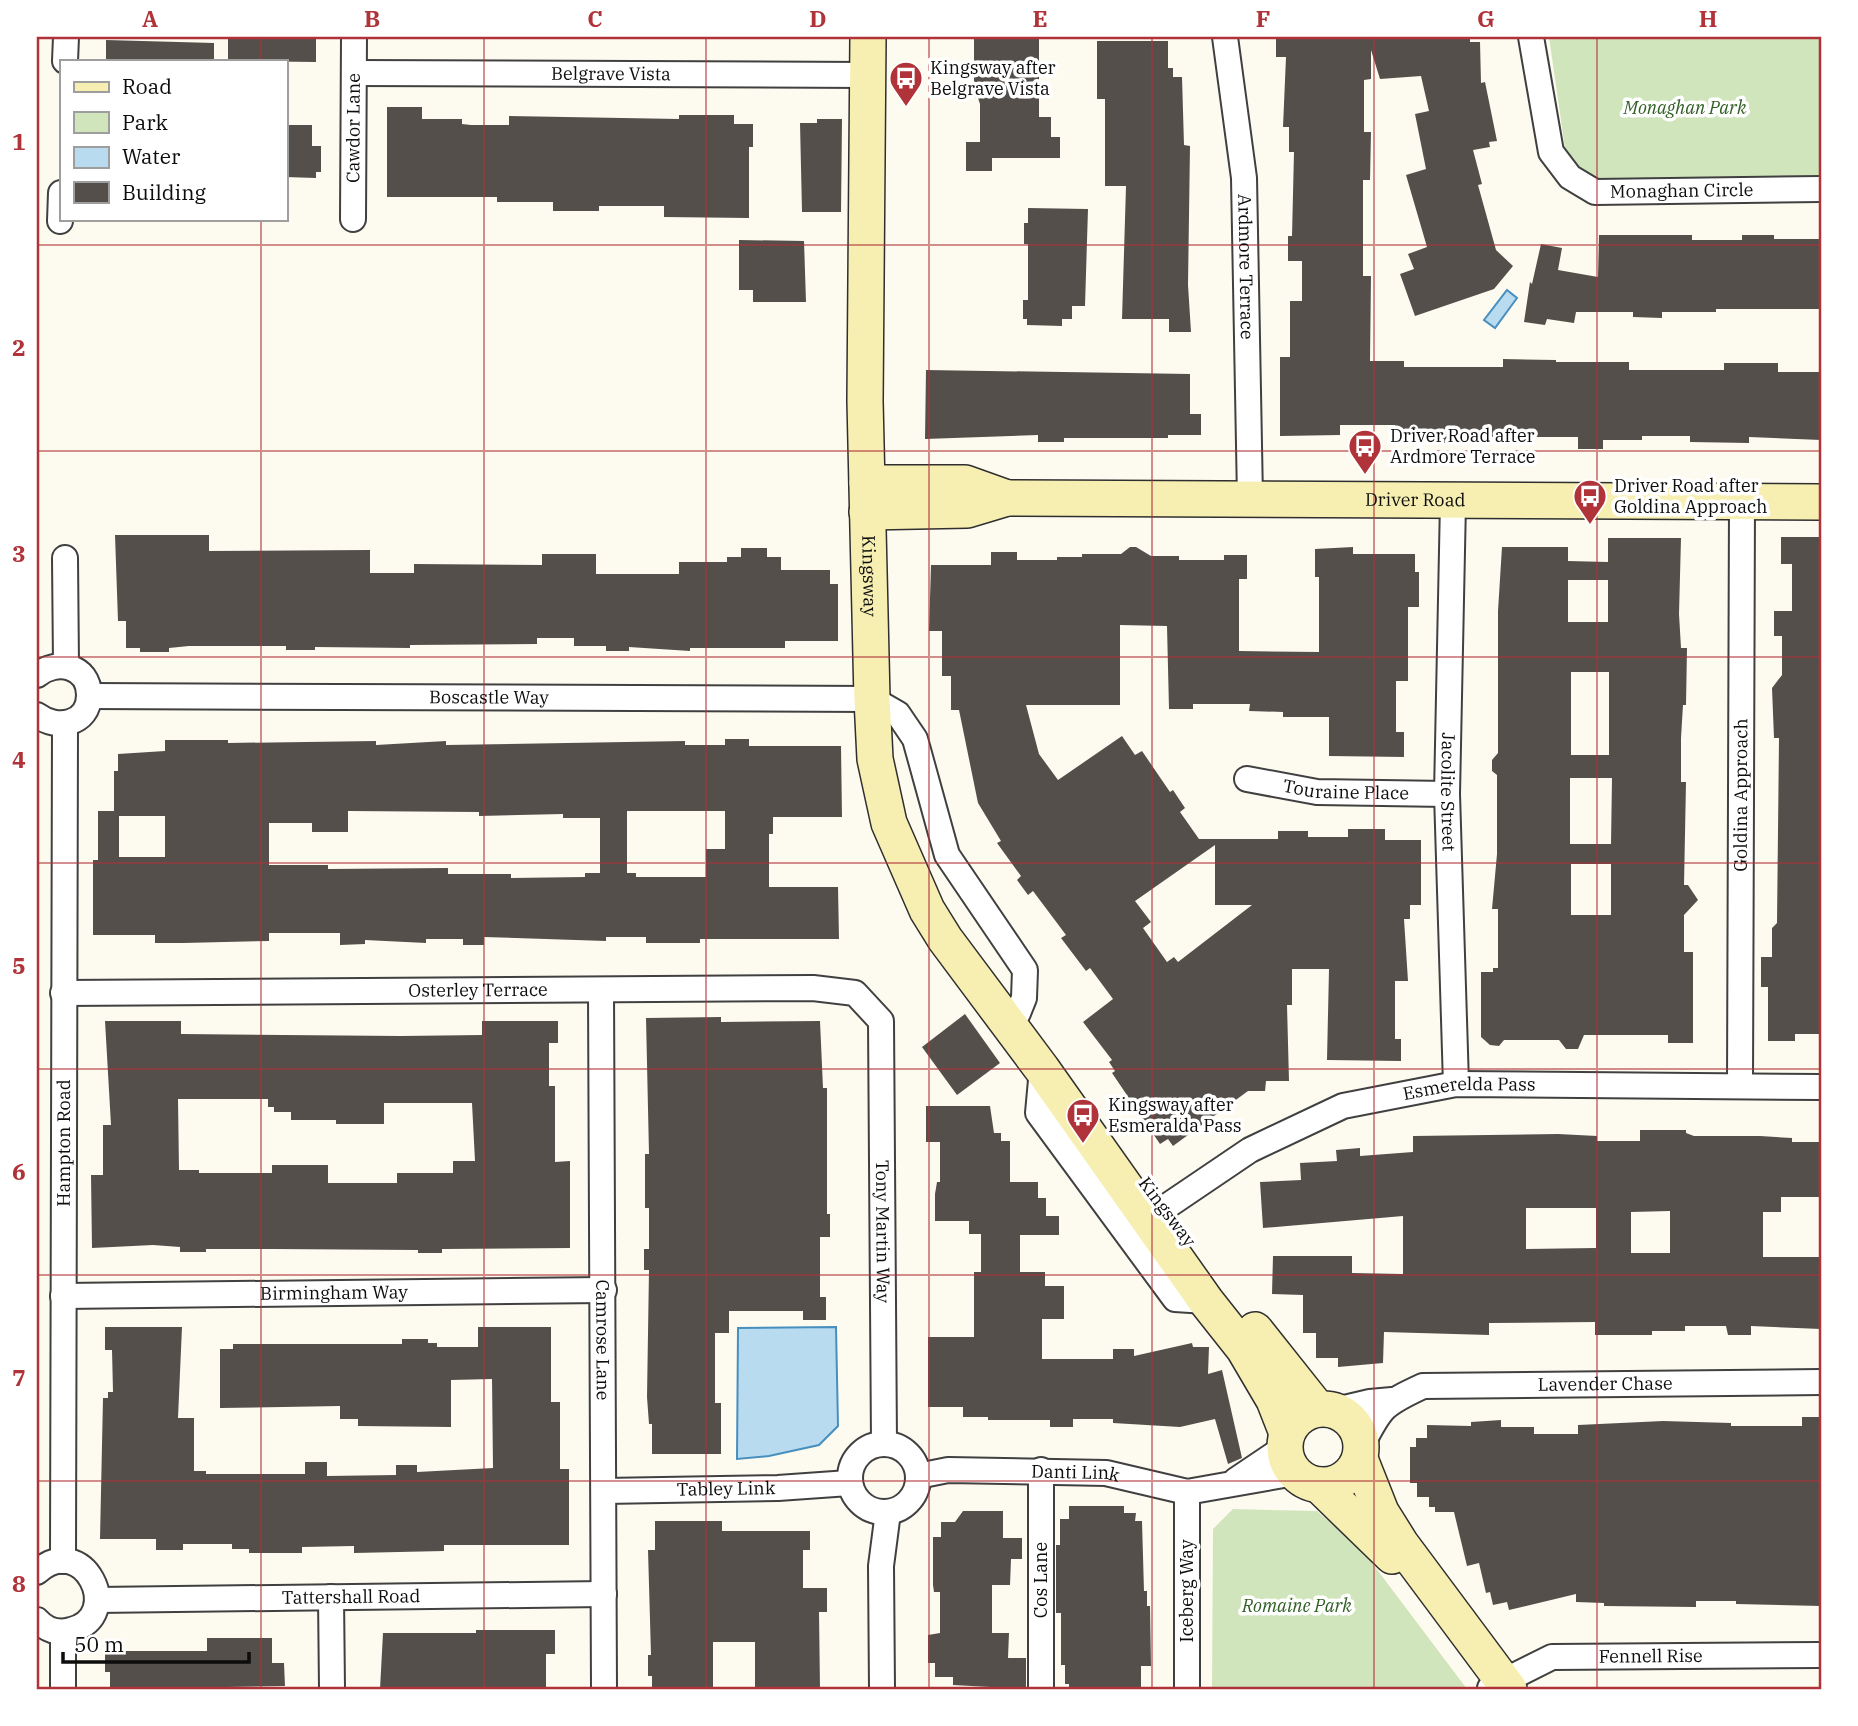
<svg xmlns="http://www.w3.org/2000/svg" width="1858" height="1726" viewBox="0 0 1858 1726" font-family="'IBM Plex Serif',serif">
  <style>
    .green { fill: #d1e5bc }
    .water { fill: #b9dbf0; stroke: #478fbf; stroke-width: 2 }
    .building { fill: #554f4b; fill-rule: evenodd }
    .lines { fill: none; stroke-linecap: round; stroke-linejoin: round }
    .street-casing { stroke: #404040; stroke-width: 28 }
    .secondary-casing { stroke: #2f2f2f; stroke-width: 38 }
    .street { stroke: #fff; stroke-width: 24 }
    .secondary { stroke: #f7efb1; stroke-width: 35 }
    .grid { fill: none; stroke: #af3339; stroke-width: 2; stroke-opacity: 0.55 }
    .labels { text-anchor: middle; stroke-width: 7; stroke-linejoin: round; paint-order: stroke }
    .poi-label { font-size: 18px; fill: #0d0d0d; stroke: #fff; text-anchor: start }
    .street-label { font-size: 18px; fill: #0d0d0d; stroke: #fff }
    .park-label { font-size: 18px; font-style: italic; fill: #305e24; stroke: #fff }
    .neatline { fill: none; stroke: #af3339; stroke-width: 2.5 }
    .grid-label { font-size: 23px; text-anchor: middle; font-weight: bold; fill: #af3339 }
  </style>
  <rect width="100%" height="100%" fill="#fdfbef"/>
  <g class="green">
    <polygon points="1549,37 1821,37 1821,177 1601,179 1580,171 1565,148"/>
    <polygon points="1233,1509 1317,1511 1363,1551 1467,1689 1212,1689 1213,1529"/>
  </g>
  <g class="water">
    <polygon points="1507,290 1517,298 1495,328 1484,320"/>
    <polygon points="836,1327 838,1426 819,1445 769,1456 737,1459 738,1328"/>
  </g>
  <g class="building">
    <polygon points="228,37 316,37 316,62 228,61"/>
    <polygon points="974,37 1039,37 1039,117 1051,117 1051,137 1060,137 1060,158 992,158 992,171 966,171 966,142 980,142 980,104 978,98 974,98"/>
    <polygon points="1276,37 1470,37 1470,42 1480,42 1481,83 1485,82 1497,141 1489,142 1490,147 1473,150 1482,184 1478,185 1496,250 1513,266 1494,289 1415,316 1400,274 1414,269 1408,254 1427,247 1406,175 1426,169 1415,114 1429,111 1421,76 1380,79 1371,50 1371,79 1364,80 1364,132 1371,132 1370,180 1363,180 1363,276 1371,276 1370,361 1404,361 1404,367 1503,367 1503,359 1556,360 1556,362 1629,362 1629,370 1724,370 1724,363 1778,363 1778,372 1821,372 1821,440 1749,437 1749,443 1690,442 1690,436 1642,436 1642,440 1603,440 1603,449 1578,449 1578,437 1454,437 1454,443 1395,443 1395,425 1340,425 1340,435 1280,436 1280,357 1290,357 1290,301 1302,301 1302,261 1288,261 1288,236 1292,236 1294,152 1289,152 1289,127 1283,127 1286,57 1276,57"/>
    <polygon points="106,40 214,43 214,61 106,61"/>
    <polygon points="1097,41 1168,41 1168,68 1173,68 1173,77 1182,77 1184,145 1190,146 1188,285 1191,332 1169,332 1169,319 1122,319 1126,186 1105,186 1105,99 1097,99"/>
    <polygon points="387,107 422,107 422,119 462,119 462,124 471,125 509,125 509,116 679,119 679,115 734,115 734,124 753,124 753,147 749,147 749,218 664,217 664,206 599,206 599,211 553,211 553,202 497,202 497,197 387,197"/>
    <polygon points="817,119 842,119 841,212 802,212 800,123 817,123"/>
    <polygon points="289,125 312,125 312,146 321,146 321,172 316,172 316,178 285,177 285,128"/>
    <polygon points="1028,208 1088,209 1085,306 1072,306 1072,319 1062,319 1062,326 1027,325 1027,319 1023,319 1023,300 1028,300 1028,244 1024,244 1024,223 1028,223"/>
    <polygon points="1599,235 1692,235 1692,240 1742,240 1742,235 1774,235 1774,239 1821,239 1821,309 1716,309 1716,312 1662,312 1662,318 1633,317 1633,312 1576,312 1574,323 1547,319 1545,325 1524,322 1530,282 1532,284 1541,244 1562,248 1558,270 1598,277"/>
    <polygon points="739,240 804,241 806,302 753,302 753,290 739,290"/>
    <polygon points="926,370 1190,374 1190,414 1201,414 1201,435 1168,435 1168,438 1064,438 1064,442 1038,442 1038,435 925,439"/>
    <polygon points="115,535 209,535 209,551 370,550 370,573 414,573 414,564 542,565 542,554 596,554 596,574 679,574 679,562 727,562 727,557 741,557 741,548 767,548 767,557 781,557 781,570 830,570 830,584 838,584 838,641 785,641 785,648 690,648 690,651 629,647 629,651 606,651 606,646 574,646 574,638 537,638 537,644 410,645 410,648 315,647 315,650 286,650 286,646 189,646 169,648 169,652 140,652 140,648 126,648 126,621 118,621"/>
    <polygon points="1781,537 1821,537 1821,1034 1795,1034 1795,1041 1768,1041 1768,987 1761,987 1761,957 1772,957 1772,928 1777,923 1779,738 1774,738 1772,688 1782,675 1782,636 1774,636 1774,611 1792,611 1792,564 1781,564"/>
    <path d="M1608,538H1681L1679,614L1681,648H1687L1686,705H1683L1681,738V782H1686L1684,885H1688L1698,900L1684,915V952H1693V1043H1668V1035H1584L1578,1049H1566L1559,1040H1504L1499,1046L1490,1045L1481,1037V972H1493V968H1498V909H1492L1497,854V775L1492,771V760L1498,753V611L1502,547H1568V561L1608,562ZM1568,580H1608V622H1568ZM1571,672H1609V755H1571ZM1570,778H1612L1611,844H1570ZM1571,864H1611V915H1571Z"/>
    <path d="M1130,547H1136L1151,556H1179V560H1224V555H1247V579H1239V651L1319,652V577H1315V549L1353,547V554H1415V572H1419V607H1408V681H1396V732H1404V757L1329,756V717H1283V712L1249,711L1250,704H1193V709H1169L1167,626L1120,625V705H1026L1039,754L1058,780L1122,736L1135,755L1142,751L1170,792L1173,790L1185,808L1180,812L1199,839H1278V831H1308V837H1348V829H1385V840H1421V905H1410V919H1404L1408,981H1395V1039H1401V1061L1327,1060L1329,969H1292V1005H1287L1289,1081H1266L1265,1091H1248L1173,1146L1168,1139L1160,1144L1112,1073L1115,1071L1109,1062L1112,1060L1083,1022L1113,999L1090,968L1086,971L1061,938L1066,935L1033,891L1028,895L1017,880L1021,876L997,843L1001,841L978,803L959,710H951V676H942V631H929L931,565H991V552H1017V560H1057V557H1082V554H1121ZM1215,845V905H1252L1178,962L1174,957L1167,962L1143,928L1151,922L1135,901Z"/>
    <path d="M725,739H749V746H841L842,817H773V834H769V887H838L839,939H700V943H646V937H606V941L484,937V945H463V939H426V943L365,940V944L340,945V933H269V941L183,943H155V935H93V860H98V811H114V771H118V754L165,751V740H228V743L376,741V745L446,741V745L685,741V745H725ZM348,811L479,812V816L563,814V818H600V873H585V877L511,878V874H448V868L328,869V865H269V823H312V832H348ZM627,811H725V849H706V877H636V873H627ZM119,816H165V857H119Z"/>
    <polygon points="965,1014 1000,1063 957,1095 922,1047"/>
    <polygon points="721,1017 721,1022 820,1021 823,1088 827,1088 827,1214 830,1214 830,1237 820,1237 820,1297 826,1297 826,1320 803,1320 803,1311 729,1311 729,1333 715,1333 715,1403 721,1403 721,1454 652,1454 652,1424 649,1424 647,1397 649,1270 644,1270 644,1249 649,1249 649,1208 645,1208 645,1154 649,1154 646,1018"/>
    <path d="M105,1021H181V1034L401,1036L482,1035V1021H558V1043H549V1086H555V1162L570,1161V1248L442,1249V1253H418V1250L273,1249H206V1252H180V1247L153,1245L92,1248L91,1175H103V1125H111ZM178,1099H268V1107H274V1112H291V1120H336V1124H384V1103H472L475,1161H453V1173H397V1183H328V1165H272V1173H199V1170H179Z"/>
    <polygon points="926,1106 990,1106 994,1133 1001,1133 1001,1141 1010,1141 1010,1182 1038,1182 1038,1198 1046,1198 1046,1216 1059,1216 1059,1235 1020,1235 1020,1272 1045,1272 1045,1286 1064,1286 1064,1319 1042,1319 1042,1359 1113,1359 1113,1349 1134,1349 1134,1356 1192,1343 1193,1347 1209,1347 1208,1374 1222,1370 1242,1458 1228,1464 1215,1419 1180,1427 1113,1423 1113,1419 1073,1419 1073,1427 1050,1427 1050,1420 988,1420 988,1417 963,1417 963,1407 928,1407 928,1337 974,1337 974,1272 981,1272 981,1234 969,1234 969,1221 935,1221 935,1194 937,1182 940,1182 940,1142 926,1142"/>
    <path d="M1640,1130H1686V1133L1694,1136H1760L1792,1138V1142H1821V1197H1781V1212H1763V1257H1821V1329L1751,1326V1335H1728L1726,1326H1685V1331H1652V1335H1595V1322L1489,1323V1335L1384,1332L1383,1363L1338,1367V1358H1316V1333H1303V1295L1272,1294L1273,1256H1352V1273L1403,1274V1216L1263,1228L1260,1182L1301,1180L1300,1163L1337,1161L1336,1150L1360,1148V1156L1413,1152V1136L1558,1134L1597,1136V1141H1640ZM1526,1208H1596V1248L1526,1249ZM1670,1211V1253H1631V1212Z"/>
    <polygon points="105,1327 182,1327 178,1418 194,1418 194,1471 206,1471 206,1474 305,1474 305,1462 327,1462 327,1476 396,1475 396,1465 417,1465 417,1472 493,1468 492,1379 451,1380 451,1427 358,1426 358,1419 340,1419 340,1406 220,1408 220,1349 233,1349 233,1344 402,1344 402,1339 428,1339 428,1343 437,1343 437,1347 478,1347 478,1327 551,1327 551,1402 560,1402 560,1469 569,1469 569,1545 444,1545 444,1551 354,1553 354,1546 302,1547 302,1553 249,1553 249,1549 232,1549 232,1544 183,1544 183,1550 156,1550 156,1539 100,1539 103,1398 108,1398 108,1392 113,1392 112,1350 105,1350"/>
    <polygon points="1802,1417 1821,1417 1821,1606 1736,1604 1736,1601 1696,1601 1696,1607 1604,1606 1604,1603 1576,1602 1576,1594 1509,1610 1507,1602 1493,1605 1490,1592 1486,1593 1479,1563 1467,1566 1454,1512 1435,1512 1435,1507 1429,1507 1429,1497 1417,1497 1417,1483 1410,1483 1410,1447 1416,1447 1416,1438 1427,1438 1427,1425 1471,1426 1471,1422 1501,1420 1501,1427 1534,1427 1534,1434 1578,1434 1578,1425 1663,1421 1731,1423 1731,1426 1802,1426"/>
    <polygon points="1069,1506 1124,1506 1124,1513 1136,1513 1135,1521 1142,1521 1144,1591 1147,1591 1147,1606 1150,1606 1151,1666 1141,1666 1141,1689 1069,1689 1069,1684 1065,1684 1065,1665 1061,1665 1061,1613 1056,1613 1056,1545 1060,1545 1060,1519 1069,1519"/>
    <polygon points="963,1511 1003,1511 1003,1538 1022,1538 1022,1559 1011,1559 1010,1585 992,1585 992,1633 1009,1633 1008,1658 1026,1658 1026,1689 953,1685 953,1677 935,1677 935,1663 928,1663 928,1635 940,1633 940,1592 934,1592 933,1585 933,1537 941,1537 941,1522 955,1522"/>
    <polygon points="655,1521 722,1521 722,1531 810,1531 810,1550 803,1550 803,1588 827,1588 827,1612 819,1612 820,1689 755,1689 755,1642 713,1642 713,1689 652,1689 652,1676 648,1676 648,1655 651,1655 648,1550 655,1550"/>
    <polygon points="476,1630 555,1630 555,1654 546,1654 546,1688 380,1689 383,1633 476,1633"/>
    <polygon points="207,1638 272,1638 272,1663 284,1663 285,1686 110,1689 110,1672 105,1672 105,1651 207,1651"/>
  </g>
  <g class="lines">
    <defs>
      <g id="street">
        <path id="s1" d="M1225,37L1244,178L1250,498"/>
        <path id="s2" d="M1531,37L1551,152L1570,177L1595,192L1821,189"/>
        <polyline points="65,61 66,37"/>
        <path id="s3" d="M354,73L868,75"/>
        <path id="s4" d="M353,219L354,37"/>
        <polyline points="60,221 61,193"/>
        <path id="s5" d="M1453,502L1447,794L1456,1084"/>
        <polyline points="65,558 66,665"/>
        <path d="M37,675C56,659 89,665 89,695C89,725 56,730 37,715"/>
        <path id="s6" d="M90,696L872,699L898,714L915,739L947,855L1025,970L1024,998L1018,1013"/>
        <path id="s7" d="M1247,779L1317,792L1447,794"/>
        <path id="s8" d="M601,990L604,1689"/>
        <path id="s9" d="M63,993L813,988L855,993L881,1021L884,1443"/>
        <polyline points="1042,1069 1038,1113 1175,1299 1206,1301"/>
        <path id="s10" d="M1740,1085L1742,504"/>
        <path id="s11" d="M1148,1219L1250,1150L1343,1106L1456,1084L1821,1087"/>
        <path id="s12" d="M63,1296L604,1290"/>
        <polyline points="1336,1410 1370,1402 1392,1400"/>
        <circle cx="884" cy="1478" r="34"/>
        <path id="s13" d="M1362,1445C1381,1407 1384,1404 1423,1386L1821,1382"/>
        <polyline points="1041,1470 1041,1689"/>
        <path id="s14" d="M918,1476L948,1470L1106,1473L1187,1492L1295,1473"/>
        <polyline points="1236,1480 1285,1447"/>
        <path id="s15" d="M604,1491L778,1488L849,1483"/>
        <polyline points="1187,1492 1187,1689"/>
        <path id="s16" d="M63,1561L65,725"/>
        <path d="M37,1572C83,1530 126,1616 71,1630C58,1634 46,1630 37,1620"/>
        <polyline points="331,1597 332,1689"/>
        <path id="s17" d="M97,1600L604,1594"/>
        <path id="s18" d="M1490,1688L1552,1657L1821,1655"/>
        <polyline points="63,1689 63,1632"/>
        <polyline points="882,1689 881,1566 888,1512"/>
      </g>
      <g id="secondary">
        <path id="s19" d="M868,37L865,401L872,699L875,759L889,823L927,910L945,939L1042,1069L1206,1301L1244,1349L1274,1400L1287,1433"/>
        <polyline points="867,483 965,483 1007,498"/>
        <path id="s20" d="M867,512L967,510L1007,498L1821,502"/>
        <polyline points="1255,1330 1317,1408"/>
        <circle cx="1323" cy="1447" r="38"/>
        <polyline points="1360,1459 1381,1512 1401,1544 1509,1689"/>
        <polyline points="1319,1485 1392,1556"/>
      </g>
    </defs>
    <use href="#street" class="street-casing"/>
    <use href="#secondary" class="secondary-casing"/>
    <use href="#street" class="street"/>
    <use href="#secondary" class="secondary"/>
  </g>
  <path class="grid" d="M261,37V61M484,37V1689M706,37V1689M929,37V1689M1152,37V1689M1374,37V1689M1597,37V1689M261,219V1689M37,245H1821M37,451H1821M37,657H1821M37,863H1821M37,1069H1821M37,1275H1821M37,1481H1821"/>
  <defs>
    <symbol id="bus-pin" viewBox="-11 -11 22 30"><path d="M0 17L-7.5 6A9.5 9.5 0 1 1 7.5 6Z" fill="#af3339" stroke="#fff"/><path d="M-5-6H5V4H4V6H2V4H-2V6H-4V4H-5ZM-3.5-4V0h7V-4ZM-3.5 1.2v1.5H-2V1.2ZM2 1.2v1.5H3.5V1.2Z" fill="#fff"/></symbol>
  </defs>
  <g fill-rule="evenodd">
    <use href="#bus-pin" x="887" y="59" width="38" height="52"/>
    <use href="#bus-pin" x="1346" y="427" width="38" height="52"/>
    <use href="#bus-pin" x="1571" y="477" width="38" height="52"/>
    <use href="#bus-pin" x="1064" y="1096" width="38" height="52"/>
  </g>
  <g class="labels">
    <g class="poi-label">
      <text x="930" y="74">Kingsway after<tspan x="930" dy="21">Belgrave Vista</tspan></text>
      <text x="1390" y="442">Driver Road after<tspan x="1390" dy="21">Ardmore Terrace</tspan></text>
      <text x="1614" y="492">Driver Road after<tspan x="1614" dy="21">Goldina Approach</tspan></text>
      <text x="1108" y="1111">Kingsway after<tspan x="1108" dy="21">Esmeralda Pass</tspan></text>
    </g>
    <g class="street-label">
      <text dy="6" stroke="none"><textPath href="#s3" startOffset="257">Belgrave Vista</textPath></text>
      <text dy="6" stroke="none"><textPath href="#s4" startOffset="91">Cawdor Lane</textPath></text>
      <text dy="6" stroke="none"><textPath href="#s2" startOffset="264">Monaghan Circle</textPath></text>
      <text dy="6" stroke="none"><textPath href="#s1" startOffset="231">Ardmore Terrace</textPath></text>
      <text dy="6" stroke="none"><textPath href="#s20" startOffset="550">Driver Road</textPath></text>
      <text dy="6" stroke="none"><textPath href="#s19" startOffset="539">Kingsway</textPath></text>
      <text dy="6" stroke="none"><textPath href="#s6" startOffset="399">Boscastle Way</textPath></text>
      <text dy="6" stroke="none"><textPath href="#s7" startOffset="100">Touraine Place</textPath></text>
      <text dy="6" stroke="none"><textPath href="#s5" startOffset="290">Jacolite Street</textPath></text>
      <text dy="6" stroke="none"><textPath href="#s10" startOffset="290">Goldina Approach</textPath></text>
      <text dy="6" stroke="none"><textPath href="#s9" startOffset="415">Osterley Terrace</textPath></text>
      <text dy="6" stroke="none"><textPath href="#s11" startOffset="354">Esmerelda Pass</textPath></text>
      <text dy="6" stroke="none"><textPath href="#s16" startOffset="418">Hampton Road</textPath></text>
      <text transform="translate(1167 1212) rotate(53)" y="6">Kingsway</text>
      <text dy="6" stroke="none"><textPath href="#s9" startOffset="1041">Tony Martin Way</textPath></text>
      <text dy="6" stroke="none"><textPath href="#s12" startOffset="271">Birmingham Way</textPath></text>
      <text dy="6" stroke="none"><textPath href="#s8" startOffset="350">Camrose Lane</textPath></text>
      <text dy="6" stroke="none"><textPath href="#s13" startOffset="270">Lavender Chase</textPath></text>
      <text dy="6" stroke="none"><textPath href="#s14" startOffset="158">Danti Link</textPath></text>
      <text dy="6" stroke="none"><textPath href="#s15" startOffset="122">Tabley Link</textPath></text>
      <text transform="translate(1041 1580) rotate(-90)" y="6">Cos Lane</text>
      <text transform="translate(1187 1591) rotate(-90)" y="6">Iceberg Way</text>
      <text dy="6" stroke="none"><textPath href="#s17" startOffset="254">Tattershall Road</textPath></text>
      <text dy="6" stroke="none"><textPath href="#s18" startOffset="168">Fennell Rise</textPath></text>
    </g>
    <g class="park-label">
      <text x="1685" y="114">Monaghan Park</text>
      <text x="1297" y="1612">Romaine Park</text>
    </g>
  </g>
  <rect width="1858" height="1726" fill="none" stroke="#ffffff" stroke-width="77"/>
  <rect x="60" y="60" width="228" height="161" fill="#ffffff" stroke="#9e9e9e" stroke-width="2"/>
  <rect x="74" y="82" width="35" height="10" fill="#f7efb1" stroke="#9e9e9e" stroke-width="2"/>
  <text x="122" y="94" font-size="21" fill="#0d0d0d">Road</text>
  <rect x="74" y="112" width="35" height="21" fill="#d1e5bc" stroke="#9e9e9e" stroke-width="2"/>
  <text x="122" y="130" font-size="21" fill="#0d0d0d">Park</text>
  <rect x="74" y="147" width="35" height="21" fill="#b9dbf0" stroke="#9e9e9e" stroke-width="2"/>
  <text x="122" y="164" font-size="21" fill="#0d0d0d">Water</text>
  <rect x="74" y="182" width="35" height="21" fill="#554f4b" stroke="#9e9e9e" stroke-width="2"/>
  <text x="122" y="200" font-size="21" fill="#0d0d0d">Building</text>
  <path d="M63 1652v10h186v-10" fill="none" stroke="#0d0d0d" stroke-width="3.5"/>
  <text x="74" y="1652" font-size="21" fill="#0d0d0d" stroke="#ffffff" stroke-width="5" paint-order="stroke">50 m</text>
  <rect x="38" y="38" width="1782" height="1650" class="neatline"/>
  <g class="grid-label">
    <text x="150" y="27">A</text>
    <text x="372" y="27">B</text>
    <text x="595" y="27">C</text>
    <text x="818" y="27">D</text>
    <text x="1040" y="27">E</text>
    <text x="1263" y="27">F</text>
    <text x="1486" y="27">G</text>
    <text x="1708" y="27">H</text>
    <text x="19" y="150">1</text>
    <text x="19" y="356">2</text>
    <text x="19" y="562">3</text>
    <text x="19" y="768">4</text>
    <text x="19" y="974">5</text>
    <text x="19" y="1180">6</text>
    <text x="19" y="1386">7</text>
    <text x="19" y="1592">8</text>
  </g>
</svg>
